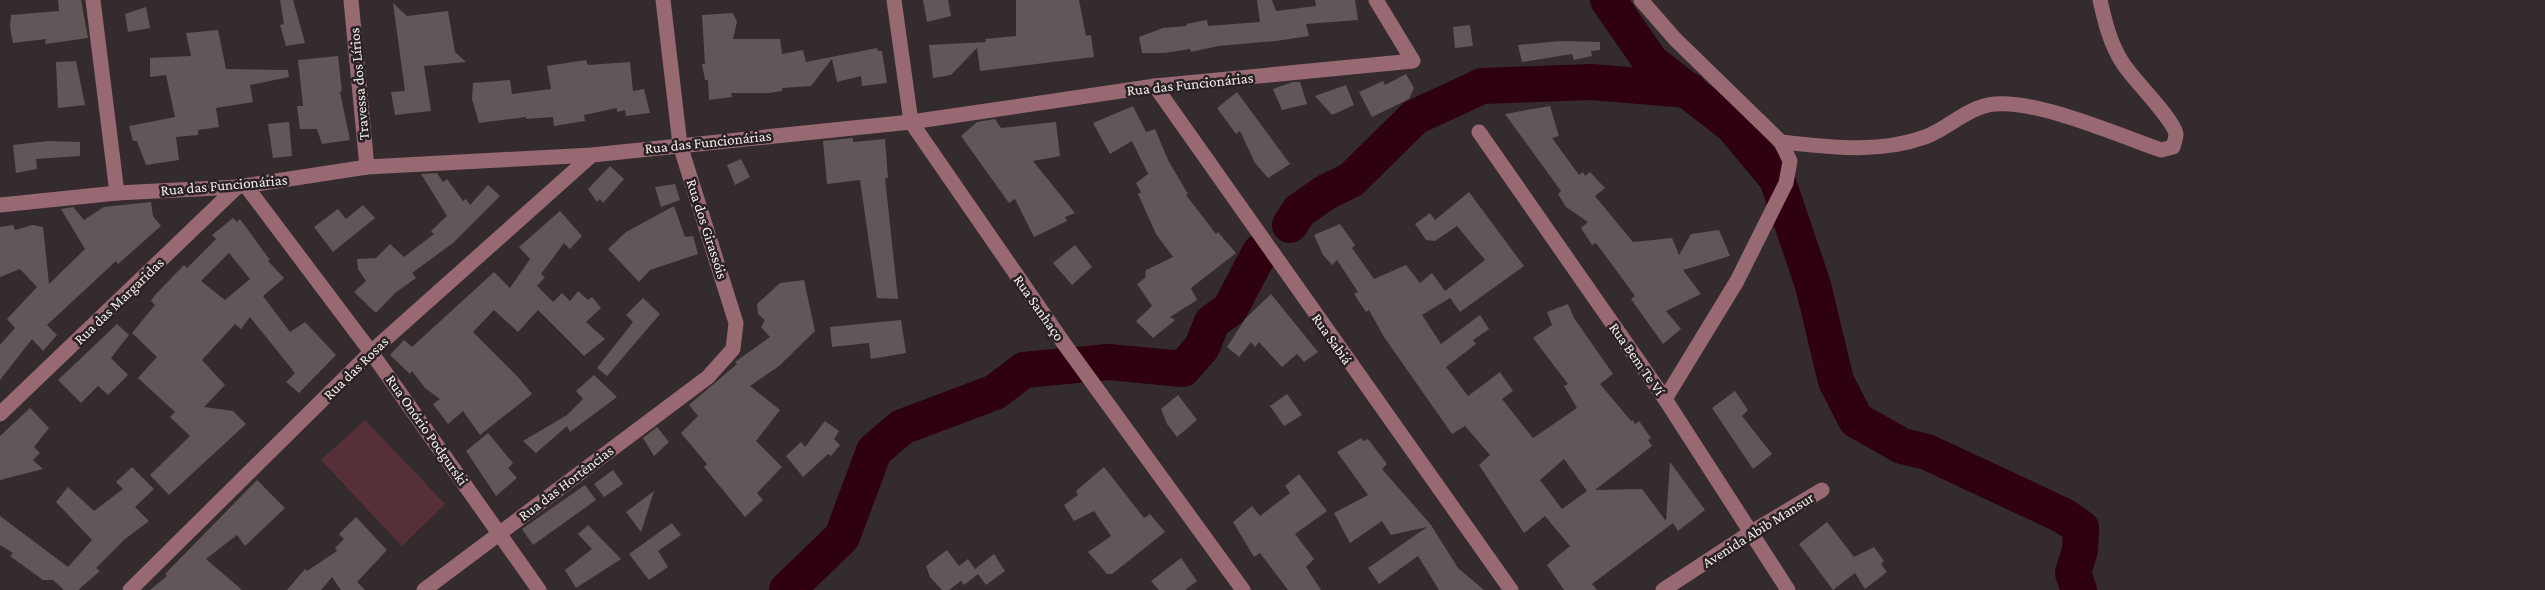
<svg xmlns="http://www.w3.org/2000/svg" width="2545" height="590" viewBox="0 0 2545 590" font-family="'Crimson Pro',serif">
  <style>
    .green { fill: #572f39 }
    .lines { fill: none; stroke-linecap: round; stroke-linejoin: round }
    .river { stroke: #2f0010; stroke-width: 36 }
    .building { fill: #615759; fill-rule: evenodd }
    .minor { stroke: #986873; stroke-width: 15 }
    .labels { text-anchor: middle; stroke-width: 5; stroke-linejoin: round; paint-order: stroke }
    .street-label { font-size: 15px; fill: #f3edee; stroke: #292123 }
  </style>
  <rect width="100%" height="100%" fill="#332b2d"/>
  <polygon class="green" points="365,420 445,504 402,546 321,460"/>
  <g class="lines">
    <g class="river">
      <polyline points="1608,0 1651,62 1733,126 1777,179 1813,285 1836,381 1856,420 1902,446 1927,452 2064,516 2081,528 2080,550 2073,573 2079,590"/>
      <polyline points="1290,225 1299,211 1326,192 1351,180 1415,117 1482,86 1591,82 1689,90"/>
      <polyline points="787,590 842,537 874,451 902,427 995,392 1024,370 1108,362 1183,369 1202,347 1212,322 1230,309 1260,252"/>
    </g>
  </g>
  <g class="building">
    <polygon points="58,0 81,0 88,38 45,44 46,39 13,43 10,27 11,15 59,11"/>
    <polygon points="280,0 293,0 305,43 286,46 280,25 284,24"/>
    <polygon points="923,0 948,0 951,16 927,22"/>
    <polygon points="1016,0 1079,0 1086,36 1091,35 1094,57 980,71 977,48 951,75 933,78 929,45 986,42 985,39 1016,36"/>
    <polygon points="1257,0 1272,0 1276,11 1316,6 1315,0 1355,0 1358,20 1306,24 1309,36 1276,41 1218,46 1191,52 1190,49 1165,53 1142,53 1139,37 1163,28 1187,26 1186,24 1207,20 1208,26 1260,22"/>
    <polygon points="393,3 407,16 448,11 455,52 466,62 424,66 431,111 395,115 391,92 405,91"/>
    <polygon points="146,7 150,28 128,32 125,14"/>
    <polygon points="733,13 737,22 733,39 780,39 782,54 803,50 806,62 877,48 878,51 882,51 887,83 862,86 861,76 837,82 832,59 811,86 782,88 782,91 769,93 731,93 732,97 709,100 708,80 705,80 702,64 705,64 702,15"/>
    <polygon points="1470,25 1473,46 1455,48 1453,27"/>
    <polygon points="218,30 226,69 288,70 289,77 250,85 253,102 216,108 219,127 198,130 198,135 176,137 179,160 146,165 137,141 133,141 129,126 175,117 166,75 150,77 150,58 191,56 186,33"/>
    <polygon points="1560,41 1600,42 1600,50 1591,51 1592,56 1574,60 1572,54 1522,62 1518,45"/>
    <polygon points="338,56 342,91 340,92 350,140 322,144 317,129 300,129 297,106 303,106 298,60"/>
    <polygon points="586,60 588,65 630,62 633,91 644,89 650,113 626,116 625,110 617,112 617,108 584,115 585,121 554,126 553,117 526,119 526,117 479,123 472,99 473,83 510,80 512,94 551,89 547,66"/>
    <polygon points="76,61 85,105 58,108 56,62"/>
    <polygon points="1406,74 1414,88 1409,99 1372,117 1359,92 1383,81 1385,85"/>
    <polygon points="1293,82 1300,82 1307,104 1282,110 1273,89"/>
    <polygon points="1346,85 1354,105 1332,115 1315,96"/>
    <polygon points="1237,92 1290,164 1268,178 1255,163 1240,131 1236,134 1217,108"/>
    <polygon points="1133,106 1146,132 1155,129 1168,160 1188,194 1186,195 1216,234 1218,232 1236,253 1191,288 1197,300 1170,317 1175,320 1153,338 1136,321 1152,306 1137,284 1145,278 1146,270 1173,257 1156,234 1138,194 1141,192 1136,183 1148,174 1132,141 1110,154 1093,123"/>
    <polygon points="1550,106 1559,136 1552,138 1579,175 1583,172 1585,176 1590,172 1605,188 1595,196 1633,242 1672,238 1679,255 1691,234 1719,230 1730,256 1683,270 1701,294 1666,311 1681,329 1663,344 1631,299 1635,296 1596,243 1592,245 1581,228 1588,222 1566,207 1558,194 1561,191 1505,114"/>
    <polygon points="995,119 1001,128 1056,122 1060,156 1033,161 1075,213 1065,217 1067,221 1034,237 1015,199 1009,203 961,136 977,122"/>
    <polygon points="289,122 292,156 273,158 268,124"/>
    <polygon points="853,138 853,142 885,139 888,178 885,178 898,299 877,298 860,180 827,184 823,141"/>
    <polygon points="48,141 80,142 80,156 36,159 37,169 16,173 13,145"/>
    <polygon points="741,159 750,177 735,185 727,165"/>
    <polygon points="610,166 624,179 603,203 600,199 597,202 588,189"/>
    <polygon points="437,173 443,182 447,179 463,201 466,199 470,205 488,185 500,196 453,243 412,273 416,278 395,293 376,313 354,292 366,281 358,269 357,259 376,258 390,244 404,257 434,234 431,231 447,216 421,174"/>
    <polygon points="675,184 680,200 661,207 655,187"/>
    <path d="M1469,192L1524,266L1460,312L1450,298L1422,315L1441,344L1480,315L1489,329L1473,340L1476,344L1446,367L1468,396L1500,372L1513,391L1502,399L1533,438L1577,408L1564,386L1568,384L1533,338L1552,325L1547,312L1568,304L1574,318L1613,374L1600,384L1631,421L1633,420L1635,424L1639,421L1651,438L1648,440L1652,446L1595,490L1642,489L1666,521L1670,462L1705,510L1678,531L1673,523L1592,584L1597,590H1564L1547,565L1570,546L1545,516L1524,533L1479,465L1490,455L1465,426L1452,434L1384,337L1369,310L1366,312L1354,294L1358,292L1337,260L1332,265L1323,255L1314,235L1340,224L1355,245L1352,248L1374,279L1406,265L1420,283L1432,273L1445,291L1485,260L1457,226L1435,241L1426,240L1415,224L1430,213L1435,220ZM1564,459L1587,491L1562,509L1540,480Z"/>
    <polygon points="151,202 153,216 161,226 118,264 116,261 47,325 57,335 43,351 32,339 0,380 0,345 15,328 7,319 37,287 20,269 0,277 0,227 13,225 15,230 32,225 43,227 49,284 85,249 61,209 73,207 84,220 104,207"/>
    <polygon points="363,205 375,218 333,252 314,227 338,209 346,219"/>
    <polygon points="674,206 685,237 693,236 698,254 650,270 639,282 608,249 626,232"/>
    <polygon points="560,211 582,236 570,249 564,243 541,274 545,277 537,286 553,302 562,293 570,301 578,291 588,300 592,297 601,308 586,322 605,339 584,356 538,310 518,332 494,310 473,332 517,376 532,394 480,435 463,411 448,424 433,404 440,399 425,388 412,371 410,374 390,355 404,340 412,347 494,272 510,288 530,259 519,247"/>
    <path d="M233,218L237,222L240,219L270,260L268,261L284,278L263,296L290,332L305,322L336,355L299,393L286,382L295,373L250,317L241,329L235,324L202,360L225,385L204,407L233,411L246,424L169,495L150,475L190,436L170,417L175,412L138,378L157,357L132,333L155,305L151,301L155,295L184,265L187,268L216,239L212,235ZM229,253L250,279L225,300L201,281Z"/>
    <polygon points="1075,245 1092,267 1072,285 1053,263"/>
    <polygon points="804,280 815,331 779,366 750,386 780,410 756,441 782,467 757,493 763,500 745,517 704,467 707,464 681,433 698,416 689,405 737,364 735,362 770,337 761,327 765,320 758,314 757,304 780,283"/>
    <polygon points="1271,294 1318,352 1304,362 1297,354 1282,367 1259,342 1255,347 1251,342 1239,357 1227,347 1245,319"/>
    <polygon points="643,298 660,314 607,376 597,368 633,322 626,315"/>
    <polygon points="901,320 906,353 871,359 869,343 832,347 830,327"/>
    <polygon points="117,324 129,335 111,358 128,375 108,395 98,386 81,403 58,380"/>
    <polygon points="594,375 617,397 570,432 567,426 536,453 523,441 567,415 583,399 576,391"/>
    <polygon points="1735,391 1748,410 1742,416 1772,454 1753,469 1712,408"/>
    <polygon points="1287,394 1302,415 1284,426 1270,406"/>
    <polygon points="1178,395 1197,420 1177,437 1167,424 1161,409"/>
    <polygon points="30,408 49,428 34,447 40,453 33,460 43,469 0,480 0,436"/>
    <polygon points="825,421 839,431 834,439 840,445 831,456 828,454 803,477 786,456 801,442 805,447"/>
    <polygon points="657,427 669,442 654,456 643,438"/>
    <polygon points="488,433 513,463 508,468 517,478 496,496 466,451"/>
    <polygon points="1361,438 1363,441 1368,439 1387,464 1382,469 1431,525 1458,568 1484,590 1439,590 1418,556 1379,584 1368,568 1427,527 1391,535 1382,521 1350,543 1334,513 1368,495 1337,452"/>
    <polygon points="132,467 154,489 135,507 149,521 125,539 96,568 100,571 78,590 64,590 53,580 43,580 10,556 13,553 0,545 0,516 68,567 92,540 56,502 68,487 94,511 123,489 116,482"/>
    <polygon points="1104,467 1144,518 1150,514 1165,532 1112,574 1107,574 1088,552 1111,536 1094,511 1074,521 1064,505 1078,495 1076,491"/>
    <polygon points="613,470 623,484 604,497 594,484"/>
    <polygon points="1299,474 1327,511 1295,534 1314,559 1306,567 1321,590 1288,590 1260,553 1254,557 1233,522 1252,506 1260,516 1290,493 1285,486"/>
    <polygon points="257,480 285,508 245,546 237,535 206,559 242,590 150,590 167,576 165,574"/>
    <polygon points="585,485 596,500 533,545 522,529"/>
    <polygon points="654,491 641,532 626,512"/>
    <polygon points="356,517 387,550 357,582 365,590 341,590 332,577 321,590 287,590 305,569 307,571 337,551 335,548 344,539 339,534"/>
    <polygon points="1827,522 1854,557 1874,547 1884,561 1881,564 1887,572 1865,589 1855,573 1833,590 1799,544"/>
    <polygon points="672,523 681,535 658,551 668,567 649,580 629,554"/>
    <polygon points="588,525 621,559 576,588 565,570 592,549 578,534"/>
    <polygon points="947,550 959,566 968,559 975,569 994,554 1005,571 986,585 978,574 964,585 961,581 949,590 942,590 930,577 926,566"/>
    <polygon points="1181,558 1197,581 1185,590 1159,590 1151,581"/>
  </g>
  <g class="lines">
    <g class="minor">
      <polyline points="93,0 117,193"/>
      <polyline points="351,0 367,167"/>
      <polyline points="894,0 911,122 1065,345 1243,590"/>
      <polyline points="1641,0 1675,39 1781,142 1790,161 1786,183 1737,281 1665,399"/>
      <polyline points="1155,86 1511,590"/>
      <polyline points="1479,132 1665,399 1788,590"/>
      <path d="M1781,142C1829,147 1878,154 1925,137C1949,128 1969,106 1995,104C2038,100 2118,135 2161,150L2173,147C2174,143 2176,138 2176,134C2173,118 2133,80 2122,62C2110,43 2105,22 2100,0"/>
      <polyline points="246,186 371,352 539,590"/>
      <polyline points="0,205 117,193 237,187 367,167 592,155 911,122 1155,86 1413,61 1376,0"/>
      <polyline points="0,414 237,187"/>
      <polyline points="130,590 371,352 592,155"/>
      <polyline points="424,590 708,377 733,349 736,323 680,145 663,0"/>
      <polyline points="1663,590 1750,533 1822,490"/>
    </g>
  </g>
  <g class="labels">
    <g class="street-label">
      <text transform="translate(359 84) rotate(-95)" y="5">Travessa dos Lírios</text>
      <text transform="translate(1190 84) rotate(-6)" y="5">Rua das Funcionárias</text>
      <text transform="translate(708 142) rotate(-6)" y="5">Rua das Funcionárias</text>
      <text transform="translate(224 185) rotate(-5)" y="5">Rua das Funcionárias</text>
      <text transform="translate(707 229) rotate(72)" y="5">Rua dos Girassóis</text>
      <text transform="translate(119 301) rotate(-44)" y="5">Rua das Margaridas</text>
      <text transform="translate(1039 308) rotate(55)" y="5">Rua Sanhaço</text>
      <text transform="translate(1332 339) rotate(55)" y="5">Rua Sabiá</text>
      <text transform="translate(1637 359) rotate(55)" y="5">Rua Bem Te Ví</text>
      <text transform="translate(356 368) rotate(-44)" y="5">Rua das Rosas</text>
      <text transform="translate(427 430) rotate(55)" y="5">Rua Onório Podgurski</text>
      <text transform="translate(566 483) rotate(-37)" y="5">Rua das Hortências</text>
      <text transform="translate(1758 530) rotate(-32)" y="5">Avenida Abib Mansur</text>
    </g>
  </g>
</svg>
